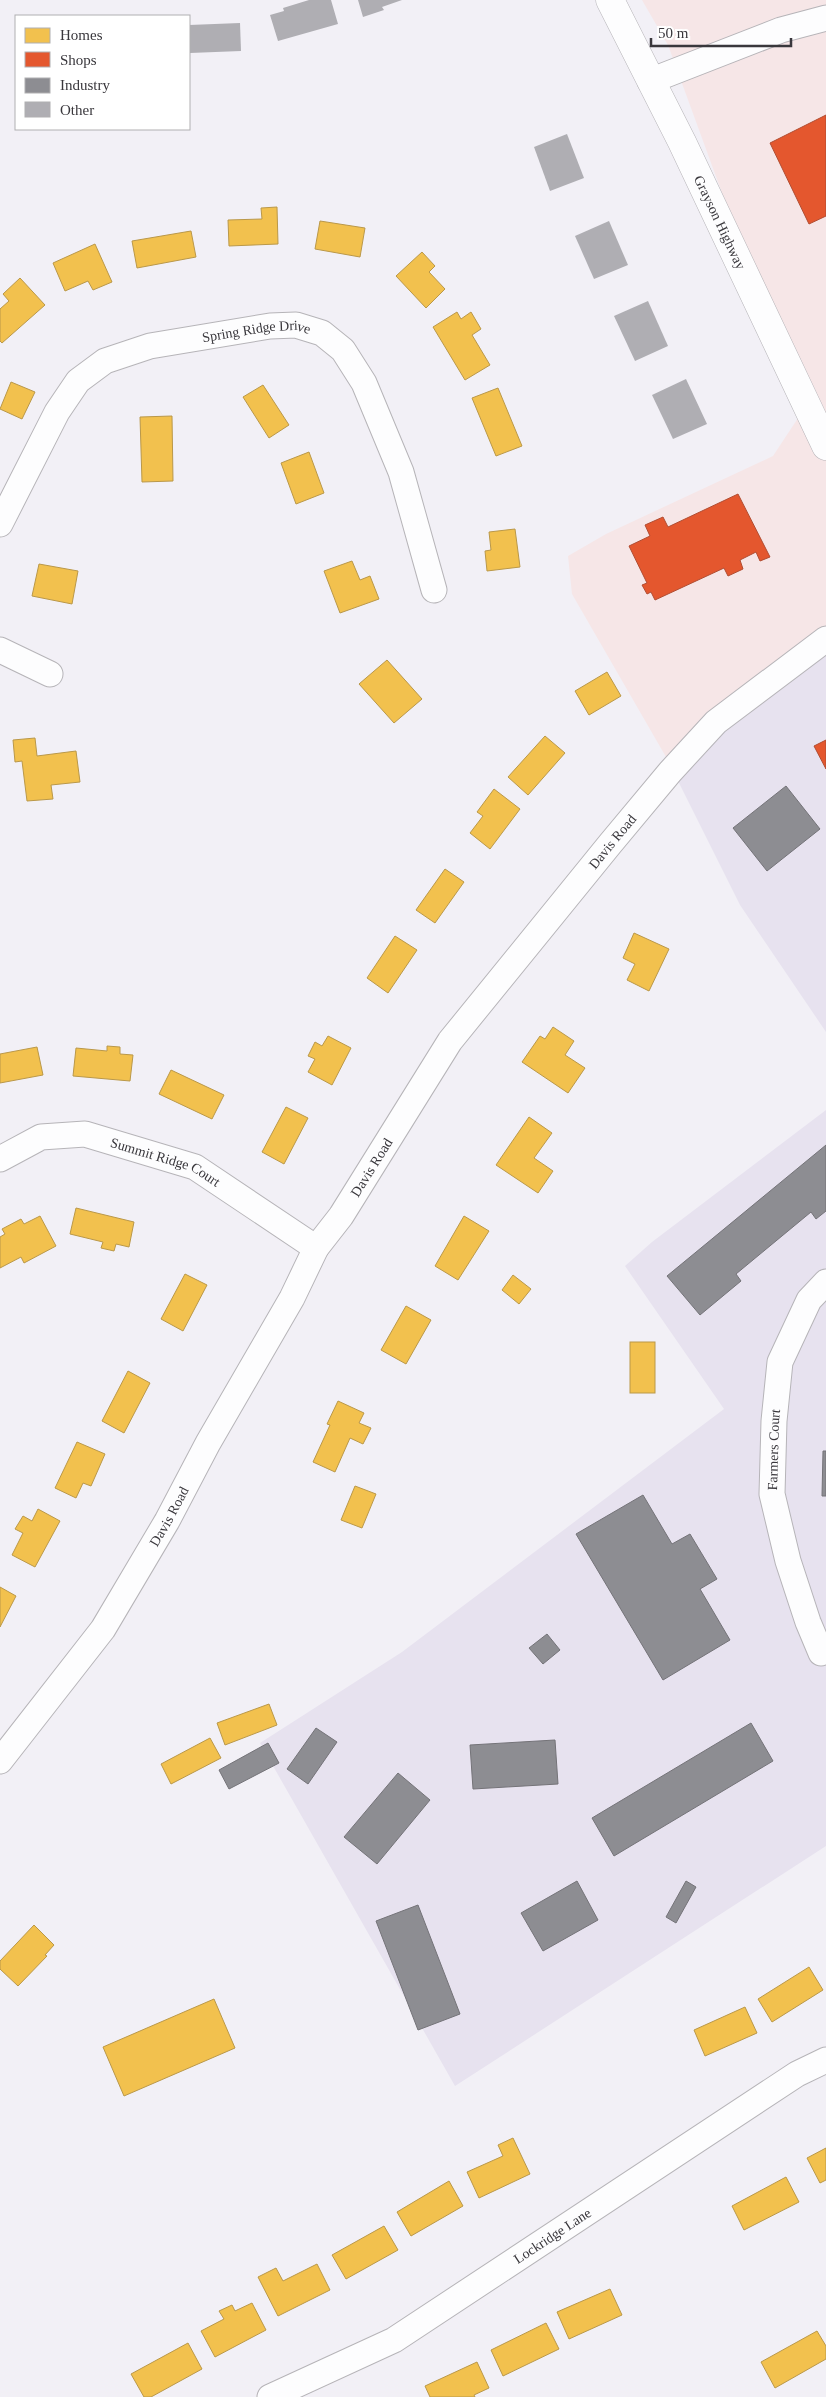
<svg xmlns="http://www.w3.org/2000/svg" width="826" height="2397" viewBox="0 0 826 2397" font-family="Georgia,serif">
  <style>
    .commercial { fill: #f6e6e7 }
    .built { fill: #e7e2ef }
    .homes { fill: #f2c14e; stroke: #ba9849 }
    .shops { fill: #e4572e; stroke: #b14d32 }
    .industry { fill: #8d8d92; stroke: #747378 }
    .building { fill: #afaeb3 }
    .lines { fill: none; stroke-linecap: round; stroke-linejoin: round }
    .minor-casing { stroke: #b6b4b8; stroke-width: 27 }
    .major-casing { stroke: #b6b4b8; stroke-width: 29 }
    .minor { stroke: #fdfdfe; stroke-width: 25 }
    .major { stroke: #fdfdfe; stroke-width: 28 }
    .labels { text-anchor: middle; stroke-width: 5; stroke-linejoin: round; paint-order: stroke }
    .street-label { font-size: 14px; fill: #39373c; stroke: #fff }
  </style>
  <rect width="100%" height="100%" fill="#f2f0f6"/>
  <polygon class="commercial" points="642,0 826,0 826,628 754,692 666,757 572,594 568,556 606,534 773,456 802,412 668,45"/>
  <g class="built">
    <polygon points="826,628 826,1032 740,905 666,757 754,692"/>
    <polygon points="826,1110 826,1846 455,2086 260,1743 402,1652 724,1409 625,1266 652,1242"/>
  </g>
  <g class="homes">
    <polygon points="277,207 278,244 229,246 228,220 262,219 261,208"/>
    <polygon points="320,221 365,228 360,257 315,249"/>
    <polygon points="191,231 196,257 137,268 132,241"/>
    <polygon points="95,244 112,282 93,290 88,281 65,291 53,263"/>
    <polygon points="422,252 435,266 429,272 445,289 426,308 396,276"/>
    <polygon points="20,278 45,305 2,343 0,341 0,309 9,301 3,294"/>
    <polygon points="457,312 461,319 471,312 481,329 472,335 490,365 465,380 433,327"/>
    <polygon points="11,382 35,392 22,419 0,409"/>
    <polygon points="263,385 289,425 269,438 243,397"/>
    <polygon points="498,388 522,446 496,456 472,398"/>
    <polygon points="172,416 173,481 142,482 140,417"/>
    <polygon points="309,452 324,493 296,504 281,463"/>
    <polygon points="515,529 520,567 487,571 485,551 491,550 489,532"/>
    <polygon points="352,561 360,580 370,576 379,599 340,613 324,571"/>
    <polygon points="39,564 78,571 72,604 32,596"/>
    <polygon points="387,660 422,699 394,723 359,684"/>
    <polygon points="607,672 621,696 589,715 575,691"/>
    <polygon points="545,736 565,753 528,795 508,777"/>
    <polygon points="35,738 37,756 76,751 80,782 51,785 53,799 27,801 22,761 15,762 13,740"/>
    <polygon points="494,789 520,809 490,849 470,833 483,816 477,812"/>
    <polygon points="445,869 464,882 435,923 416,910"/>
    <polygon points="634,933 669,949 649,991 627,980 635,964 623,958"/>
    <polygon points="395,936 417,950 388,993 367,978"/>
    <polygon points="553,1027 574,1041 565,1055 585,1068 568,1093 522,1062 540,1036 545,1039"/>
    <polygon points="328,1036 351,1048 332,1085 308,1072 315,1059 308,1056 315,1042 322,1046"/>
    <polygon points="107,1046 120,1047 120,1054 133,1055 130,1081 73,1076 76,1048 107,1051"/>
    <polygon points="37,1047 43,1075 0,1083 0,1054"/>
    <polygon points="171,1070 224,1095 212,1119 159,1094"/>
    <polygon points="286,1107 308,1118 284,1164 262,1152"/>
    <polygon points="529,1117 552,1133 534,1158 553,1171 538,1193 496,1165"/>
    <polygon points="76,1208 134,1222 129,1247 116,1244 114,1251 101,1248 103,1242 70,1234"/>
    <polygon points="40,1216 56,1246 24,1263 21,1257 0,1268 0,1237 5,1234 2,1229 21,1219 24,1224"/>
    <polygon points="464,1216 489,1231 458,1280 435,1266"/>
    <polygon points="185,1274 207,1285 183,1331 161,1319"/>
    <polygon points="513,1275 531,1289 519,1304 502,1290"/>
    <polygon points="406,1306 431,1320 406,1364 381,1350"/>
    <rect x="630" y="1342" width="25" height="51"/>
    <polygon points="128,1371 150,1383 124,1433 102,1421"/>
    <polygon points="338,1401 364,1413 359,1423 371,1428 363,1444 350,1438 335,1472 313,1462 330,1425 327,1424"/>
    <polygon points="77,1442 105,1454 91,1486 83,1483 76,1498 55,1488"/>
    <polygon points="355,1486 376,1494 362,1528 341,1520"/>
    <polygon points="38,1509 60,1521 35,1567 12,1555 23,1533 15,1529 23,1516 32,1521"/>
    <polygon points="0,1587 16,1596 0,1627"/>
    <polygon points="269,1704 277,1725 225,1745 217,1723"/>
    <polygon points="210,1738 221,1758 171,1784 161,1764"/>
    <polygon points="34,1925 54,1945 45,1955 47,1956 18,1986 0,1969 0,1961"/>
    <polygon points="809,1967 823,1990 772,2022 758,1999"/>
    <polygon points="214,1999 235,2048 124,2096 103,2047"/>
    <polygon points="745,2007 757,2033 705,2056 694,2030"/>
    <polygon points="513,2138 530,2174 479,2198 467,2172 503,2156 498,2145"/>
    <polygon points="826,2148 826,2180 820,2183 807,2158"/>
    <polygon points="786,2177 799,2202 744,2230 732,2206"/>
    <polygon points="449,2181 463,2206 411,2236 397,2212"/>
    <polygon points="384,2226 398,2250 346,2279 332,2255"/>
    <polygon points="317,2264 330,2290 278,2316 258,2277 276,2268 283,2281"/>
    <polygon points="610,2289 622,2315 569,2339 557,2312"/>
    <polygon points="252,2303 266,2330 215,2357 201,2331 224,2319 219,2311 232,2305 235,2311"/>
    <polygon points="546,2323 559,2349 503,2376 491,2350"/>
    <polygon points="817,2331 826,2346 826,2359 775,2388 761,2362"/>
    <polygon points="188,2343 202,2369 151,2397 144,2397 131,2374"/>
    <polygon points="477,2362 489,2388 474,2395 475,2397 430,2397 425,2386"/>
  </g>
  <g class="shops">
    <polygon points="826,115 826,216 809,224 770,143"/>
    <polygon points="738,494 770,557 760,561 756,552 740,560 743,569 728,576 724,568 655,600 651,592 647,594 642,585 647,583 629,546 650,536 645,525 663,517 668,527"/>
    <polygon points="826,740 826,769 814,746"/>
  </g>
  <g class="industry">
    <polygon points="786,786 820,829 767,871 733,828"/>
    <polygon points="826,1145 826,1211 816,1219 811,1212 736,1274 741,1281 700,1315 667,1276"/>
    <polygon points="823,1451 826,1451 826,1496 822,1496"/>
    <polygon points="643,1495 672,1544 690,1534 717,1579 700,1589 730,1640 663,1680 576,1534"/>
    <polygon points="547,1634 560,1650 543,1664 529,1648"/>
    <polygon points="751,1723 773,1761 614,1856 592,1818"/>
    <polygon points="316,1728 337,1742 308,1784 287,1769"/>
    <polygon points="555,1740 558,1784 473,1789 470,1745"/>
    <polygon points="268,1743 279,1763 229,1789 219,1770"/>
    <polygon points="398,1773 430,1800 377,1864 344,1837"/>
    <polygon points="577,1881 598,1920 543,1951 521,1913"/>
    <polygon points="686,1881 696,1887 676,1923 666,1917"/>
    <polygon points="418,1905 460,2014 418,2030 376,1921"/>
  </g>
  <g class="building">
    <polygon points="309,0 331,0 338,24 278,41 270,15 284,11 283,8"/>
    <polygon points="358,0 402,0 382,7 384,10 363,17"/>
    <polygon points="240,23 241,51 190,53 189,25"/>
    <polygon points="567,134 584,178 550,191 534,147"/>
    <polygon points="609,221 628,265 594,279 575,236"/>
    <polygon points="648,301 668,346 635,361 614,316"/>
    <polygon points="686,379 707,424 673,439 652,395"/>
  </g>
  <g class="lines">
    <defs>
      <g id="minor">
        <polyline points="650,81 781,30 826,18"/>
        <path id="s1" d="M0,524L57,412L78,381L105,361L150,346L270,326L296,325L322,333L343,350L364,383L401,472L434,590"/>
        <polyline points="0,650 50,674"/>
        <path id="s2" d="M0,1159L41,1137L85,1134L195,1167L316,1248"/>
        <path id="s3" d="M821,1653L808,1622L788,1561L772,1494L774,1421L780,1362L809,1300L826,1282"/>
        <path id="s4" d="M0,1761L103,1629L167,1521L208,1443L292,1298L316,1248L341,1216L450,1041L610,844L670,772L716,722L826,639"/>
        <path id="s5" d="M270,2397L394,2340L797,2074L826,2060"/>
      </g>
      <g id="major">
        <path id="s6" d="M610,0L682,142L826,446"/>
      </g>
    </defs>
    <use href="#minor" class="minor-casing"/>
    <use href="#major" class="major-casing"/>
    <use href="#minor" class="minor"/>
    <use href="#major" class="major"/>
  </g>
  <g class="labels">
    <g class="street-label">
      <text dy="5" stroke="none"><textPath href="#s6" startOffset="248">Grayson Highway</textPath></text>
      <text dy="5" stroke="none"><textPath href="#s1" startOffset="352">Spring Ridge Drive</textPath></text>
      <text dy="5" stroke="none"><textPath href="#s4" startOffset="1108">Davis Road</textPath></text>
      <text dy="5" stroke="none"><textPath href="#s2" startOffset="176">Summit Ridge Court</textPath></text>
      <text dy="5" stroke="none"><textPath href="#s4" startOffset="702">Davis Road</textPath></text>
      <text dy="5" stroke="none"><textPath href="#s3" startOffset="211">Farmers Court</textPath></text>
      <text dy="5" stroke="none"><textPath href="#s4" startOffset="298">Davis Road</textPath></text>
      <text dy="5" stroke="none"><textPath href="#s5" startOffset="326">Lockridge Lane</textPath></text>
    </g>
  </g>
  <rect x="15" y="15" width="175" height="115" fill="#ffffff" stroke="#b0afb1"/>
  <rect x="25" y="28" width="25" height="15" fill="#f2c14e" stroke="#b0afb1"/>
  <text x="60" y="40" font-size="15" fill="#39373c">Homes</text>
  <rect x="25" y="52" width="25" height="15" fill="#e4572e" stroke="#b0afb1"/>
  <text x="60" y="65" font-size="15" fill="#39373c">Shops</text>
  <rect x="25" y="78" width="25" height="15" fill="#8d8d92" stroke="#b0afb1"/>
  <text x="60" y="90" font-size="15" fill="#39373c">Industry</text>
  <rect x="25" y="102" width="25" height="15" fill="#afaeb3" stroke="#b0afb1"/>
  <text x="60" y="115" font-size="15" fill="#39373c">Other</text>
  <path d="M651 38v8h140v-8" fill="none" stroke="#39373c" stroke-width="2.5"/>
  <text x="658" y="38" font-size="15" fill="#39373c" stroke="#ffffff" stroke-width="4" paint-order="stroke">50 m</text>
</svg>
